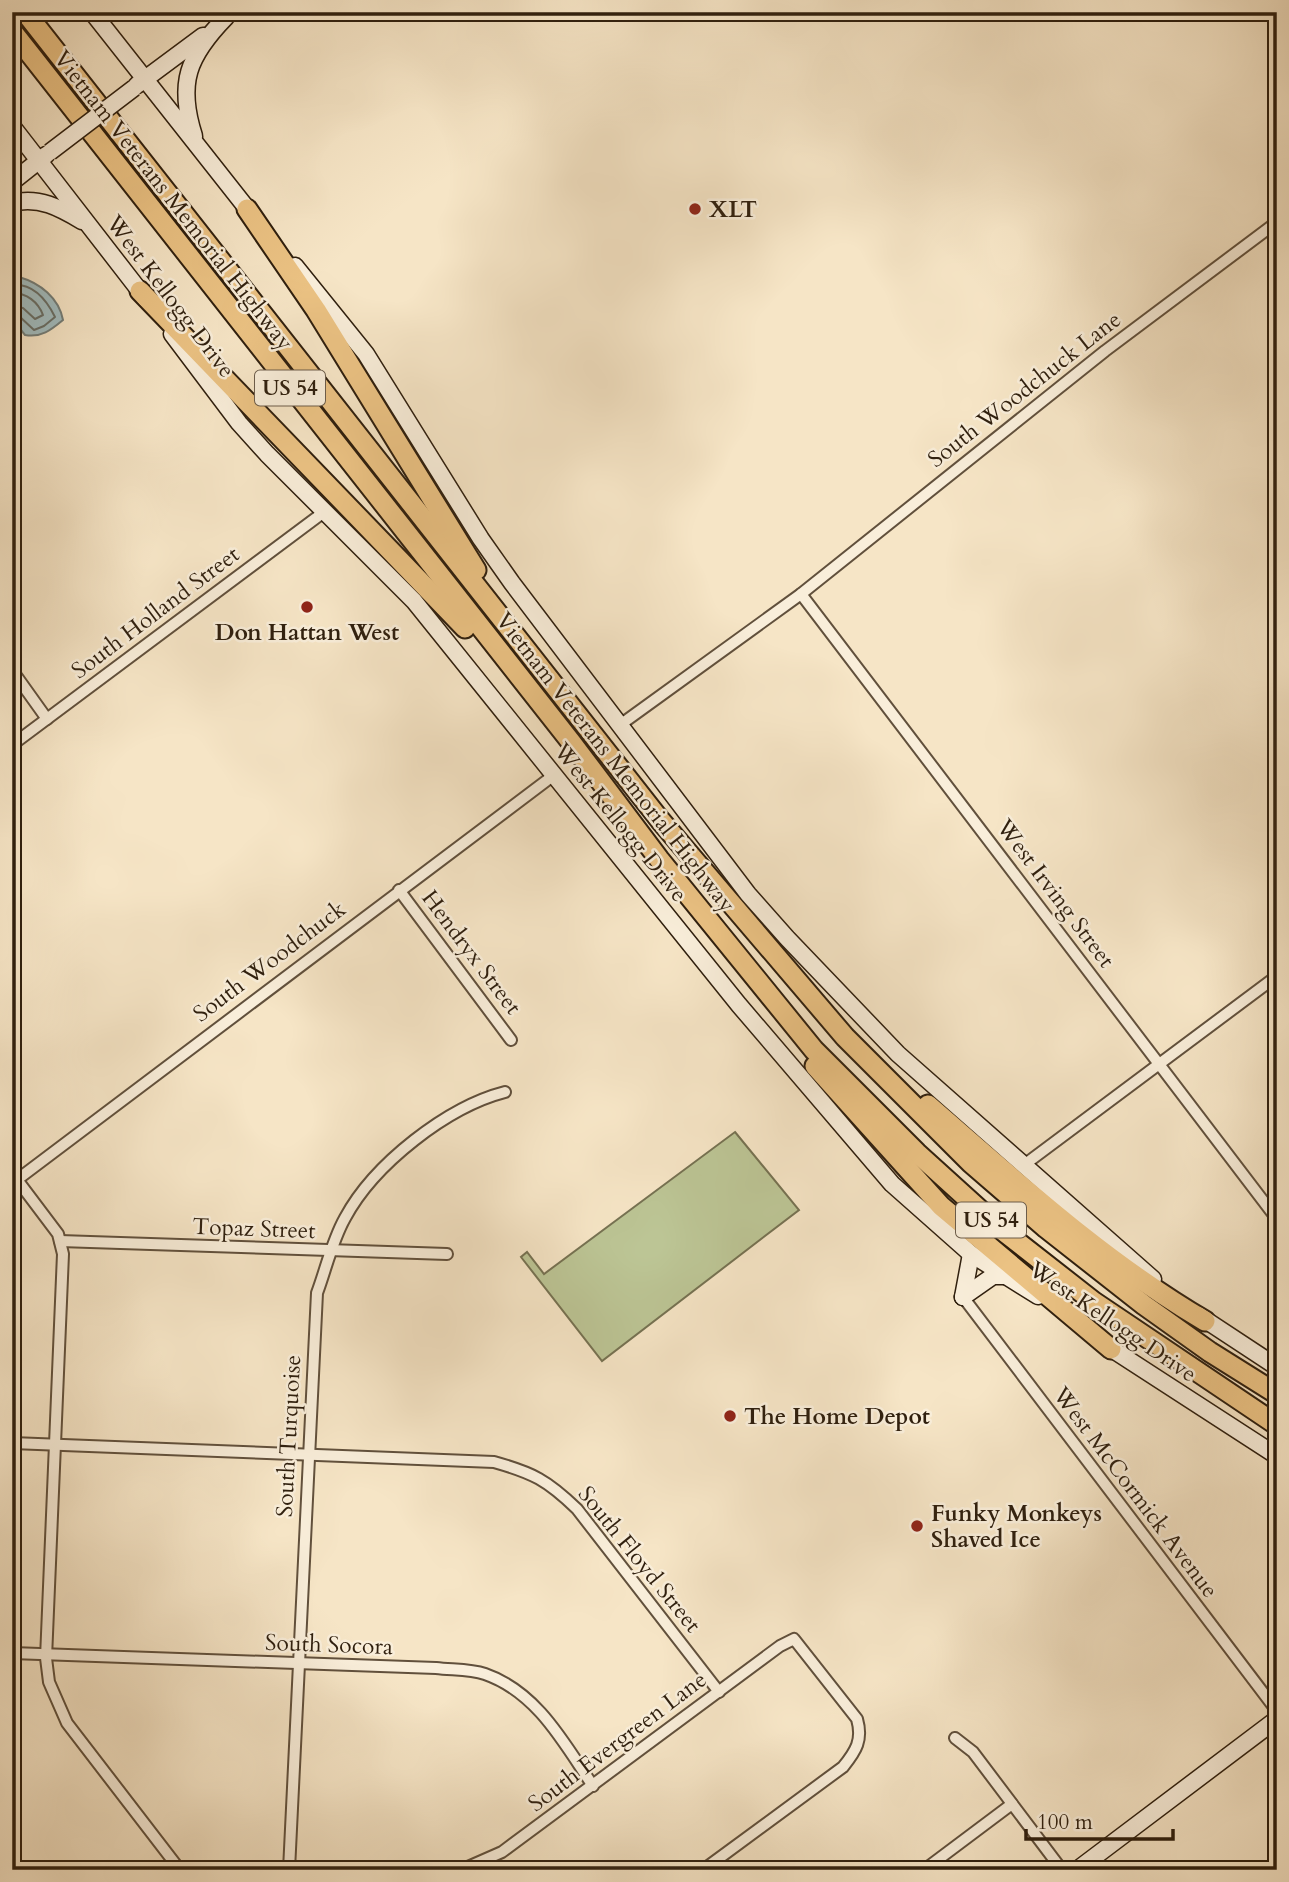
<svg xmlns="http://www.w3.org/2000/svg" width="1289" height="1882" viewBox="0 0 1289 1882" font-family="Cardo,serif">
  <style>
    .green { fill: #bcc595; stroke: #767252; stroke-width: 2 }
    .water { fill: #a1bcbf; stroke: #737d78; stroke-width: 2 }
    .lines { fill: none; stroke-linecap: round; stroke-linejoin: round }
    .shore { stroke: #686e66; stroke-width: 2 }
    .street-casing { stroke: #61503c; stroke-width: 14 }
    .secondary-casing { stroke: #2f1f0e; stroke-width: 19 }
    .highway-casing { stroke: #2f1f0e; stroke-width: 23 }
    .street { stroke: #f9eeda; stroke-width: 10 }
    .secondary { stroke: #f9eeda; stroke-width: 16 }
    .highway { stroke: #ebc283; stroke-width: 19 }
    .secondary-bridge-casing { stroke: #2f1f0e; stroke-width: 19; stroke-linecap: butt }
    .secondary-bridge { stroke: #f9eeda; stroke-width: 16 }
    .poi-dot { fill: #8f2418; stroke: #f9eeda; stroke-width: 2.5 }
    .labels { text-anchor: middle; stroke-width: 5; stroke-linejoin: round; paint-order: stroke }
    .shield { fill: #f9eeda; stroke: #6c5d4b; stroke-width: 2 }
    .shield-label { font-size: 21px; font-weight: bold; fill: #2f1f0e }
    .street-label { font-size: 23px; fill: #2f1f0e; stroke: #f9eeda }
    .poi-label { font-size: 23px; font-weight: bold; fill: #2f1f0e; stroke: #f9eeda; text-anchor: start }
  </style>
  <rect width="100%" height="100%" fill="#f6e5c6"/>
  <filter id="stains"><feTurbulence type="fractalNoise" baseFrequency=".00286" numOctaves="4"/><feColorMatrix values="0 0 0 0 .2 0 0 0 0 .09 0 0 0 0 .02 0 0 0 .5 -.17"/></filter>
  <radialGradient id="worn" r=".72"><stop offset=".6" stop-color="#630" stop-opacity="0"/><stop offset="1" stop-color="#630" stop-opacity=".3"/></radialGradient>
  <polygon class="green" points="735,1132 799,1210 602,1361 521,1257 527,1252 544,1274"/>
  <path class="water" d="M19,277C40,283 59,298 63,320C51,330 41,338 25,335L12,319V278Z"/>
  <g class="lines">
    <g class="shore">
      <path d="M12,285C33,283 46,299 55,317L44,326L34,330L19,316L12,315"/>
      <path d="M12,293C27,293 38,302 43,315L35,319L23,308L12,306"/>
    </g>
    <defs>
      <g id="street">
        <polyline points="801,594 1277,1219"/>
        <polyline points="12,670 47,719"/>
        <polyline points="620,725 801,594 1105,351 1277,222"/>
        <polyline points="12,745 324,512"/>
        <polyline points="399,890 511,1040"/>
        <polyline points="1024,1165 1277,976"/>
        <polyline points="12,1173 58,1234 63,1254 46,1658 49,1682 67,1723 180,1870"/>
        <polyline points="14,1182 554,775"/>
        <polyline points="60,1241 447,1254"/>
        <polyline points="963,1297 1277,1711"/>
        <path d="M12,1443L494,1462C533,1473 547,1480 577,1509L719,1692"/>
        <path d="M12,1653L436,1668C452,1670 470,1669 485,1674C537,1692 564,1743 593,1786"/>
        <polyline points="955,1738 973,1752 1062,1870"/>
        <polyline points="261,1870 271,1870"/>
        <path d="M289,1870L317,1293C326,1269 332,1241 345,1218C374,1164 447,1107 505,1092"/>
        <path d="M461,1870L502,1852L780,1646L794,1639L857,1719C863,1740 856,1751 843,1767L703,1870"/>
        <polyline points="924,1870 1012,1804"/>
      </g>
      <g id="secondary">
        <polyline points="92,12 253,216"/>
        <polyline points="137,85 203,36"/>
        <polyline points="12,126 146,299"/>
        <path d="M194,136C177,83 188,56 226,17"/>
        <polyline points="12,182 46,155"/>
        <path d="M12,203C39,196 60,208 82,221"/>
        <polyline points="295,266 366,354 481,539 512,583 748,894 787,938 898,1054 1153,1279"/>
        <polyline points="172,334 239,423 267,454 414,601 739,1005 892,1184 971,1254 1038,1296"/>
        <polyline points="963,1297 993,1276 1005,1276"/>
        <polyline points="963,1297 971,1254"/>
        <polyline points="1198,1315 1277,1367"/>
        <polyline points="1101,1342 1277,1456"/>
        <polyline points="1077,1870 1277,1719"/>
      </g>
      <g id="highway">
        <polyline points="25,12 660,820 845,1037 971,1163 1046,1228 1144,1305 1210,1352 1277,1394"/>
        <polyline points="12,31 571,742 659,859 814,1050 917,1153 1002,1230 1094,1302 1277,1425"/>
        <polyline points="247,209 316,310 476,570"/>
        <polyline points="140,291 465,628"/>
        <polyline points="815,1066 941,1206 1111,1349"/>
        <path d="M928,1105C1017,1182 1103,1261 1205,1321"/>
      </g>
    </defs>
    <use href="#street" class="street-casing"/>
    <use href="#secondary" class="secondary-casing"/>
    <use href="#highway" class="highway-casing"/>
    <use href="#street" class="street"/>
    <use href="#secondary" class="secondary"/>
    <use href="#highway" class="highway"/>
    <defs>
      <polyline id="secondary-bridge" points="50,152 134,88"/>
    </defs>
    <use href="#secondary-bridge" class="secondary-bridge-casing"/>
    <use href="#secondary-bridge" class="secondary-bridge"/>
  </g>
  <g class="poi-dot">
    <circle cx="695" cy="209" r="7"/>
    <circle cx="307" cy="607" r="7"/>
    <circle cx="730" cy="1416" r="7"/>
    <circle cx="917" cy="1526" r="7"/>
  </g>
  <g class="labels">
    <g class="shield">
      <rect x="255" y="370.5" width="70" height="35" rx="5"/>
      <rect x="956" y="1202.5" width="70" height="35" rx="5"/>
    </g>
    <g class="shield-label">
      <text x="290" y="395">US 54</text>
      <text x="991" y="1227">US 54</text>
    </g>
    <g class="street-label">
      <text transform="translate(174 200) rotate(52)" y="8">Vietnam Veterans Memorial Highway</text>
      <text transform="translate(171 296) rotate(53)" y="8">West Kellogg Drive</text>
      <text transform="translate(1024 389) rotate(-38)" y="8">South Woodchuck Lane</text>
      <text transform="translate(155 612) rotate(-37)" y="8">South Holland Street</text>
      <text transform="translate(616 762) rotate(52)" y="8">Vietnam Veterans Memorial Highway</text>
      <text transform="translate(621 822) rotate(51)" y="8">West Kellogg Drive</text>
      <text transform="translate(1056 893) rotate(53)" y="8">West Irving Street</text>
      <text transform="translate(472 952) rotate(53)" y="8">Hendryx Street</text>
      <text transform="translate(269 961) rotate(-37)" y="8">South Woodchuck</text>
      <text transform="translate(254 1228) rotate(2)" y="8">Topaz Street</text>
      <text transform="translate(1113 1321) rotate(34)" y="8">West Kellogg Drive</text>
      <text transform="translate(288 1436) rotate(-87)" y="8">South Turquoise</text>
      <text transform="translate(1136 1492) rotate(53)" y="8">West McCormick Avenue</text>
      <text transform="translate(640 1559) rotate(51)" y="8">South Floyd Street</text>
      <text transform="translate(329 1644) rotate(2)" y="8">South Socora</text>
      <text transform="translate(617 1741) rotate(-37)" y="8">South Evergreen Lane</text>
    </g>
    <g class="poi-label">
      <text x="709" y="217">XLT</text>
      <text x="307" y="640" text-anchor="middle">Don Hattan West</text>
      <text x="744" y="1424">The Home Depot</text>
      <text x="931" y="1521">Funky Monkeys<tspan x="931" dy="26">Shaved Ice</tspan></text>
    </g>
  </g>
  <rect width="1289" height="1882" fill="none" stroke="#f6e5c6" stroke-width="42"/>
  <rect x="14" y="14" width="1261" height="1854" fill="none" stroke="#2f1f0e" stroke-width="3.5"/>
  <rect x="21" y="21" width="1247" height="1840" fill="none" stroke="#2f1f0e" stroke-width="2"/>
  <path d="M1026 1829v10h147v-10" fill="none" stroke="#2f1f0e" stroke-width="3.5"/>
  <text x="1037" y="1829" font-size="21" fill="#2f1f0e" stroke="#f9eeda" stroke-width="5" paint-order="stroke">100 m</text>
  <rect width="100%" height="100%" filter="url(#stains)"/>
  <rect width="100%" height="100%" fill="url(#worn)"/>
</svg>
